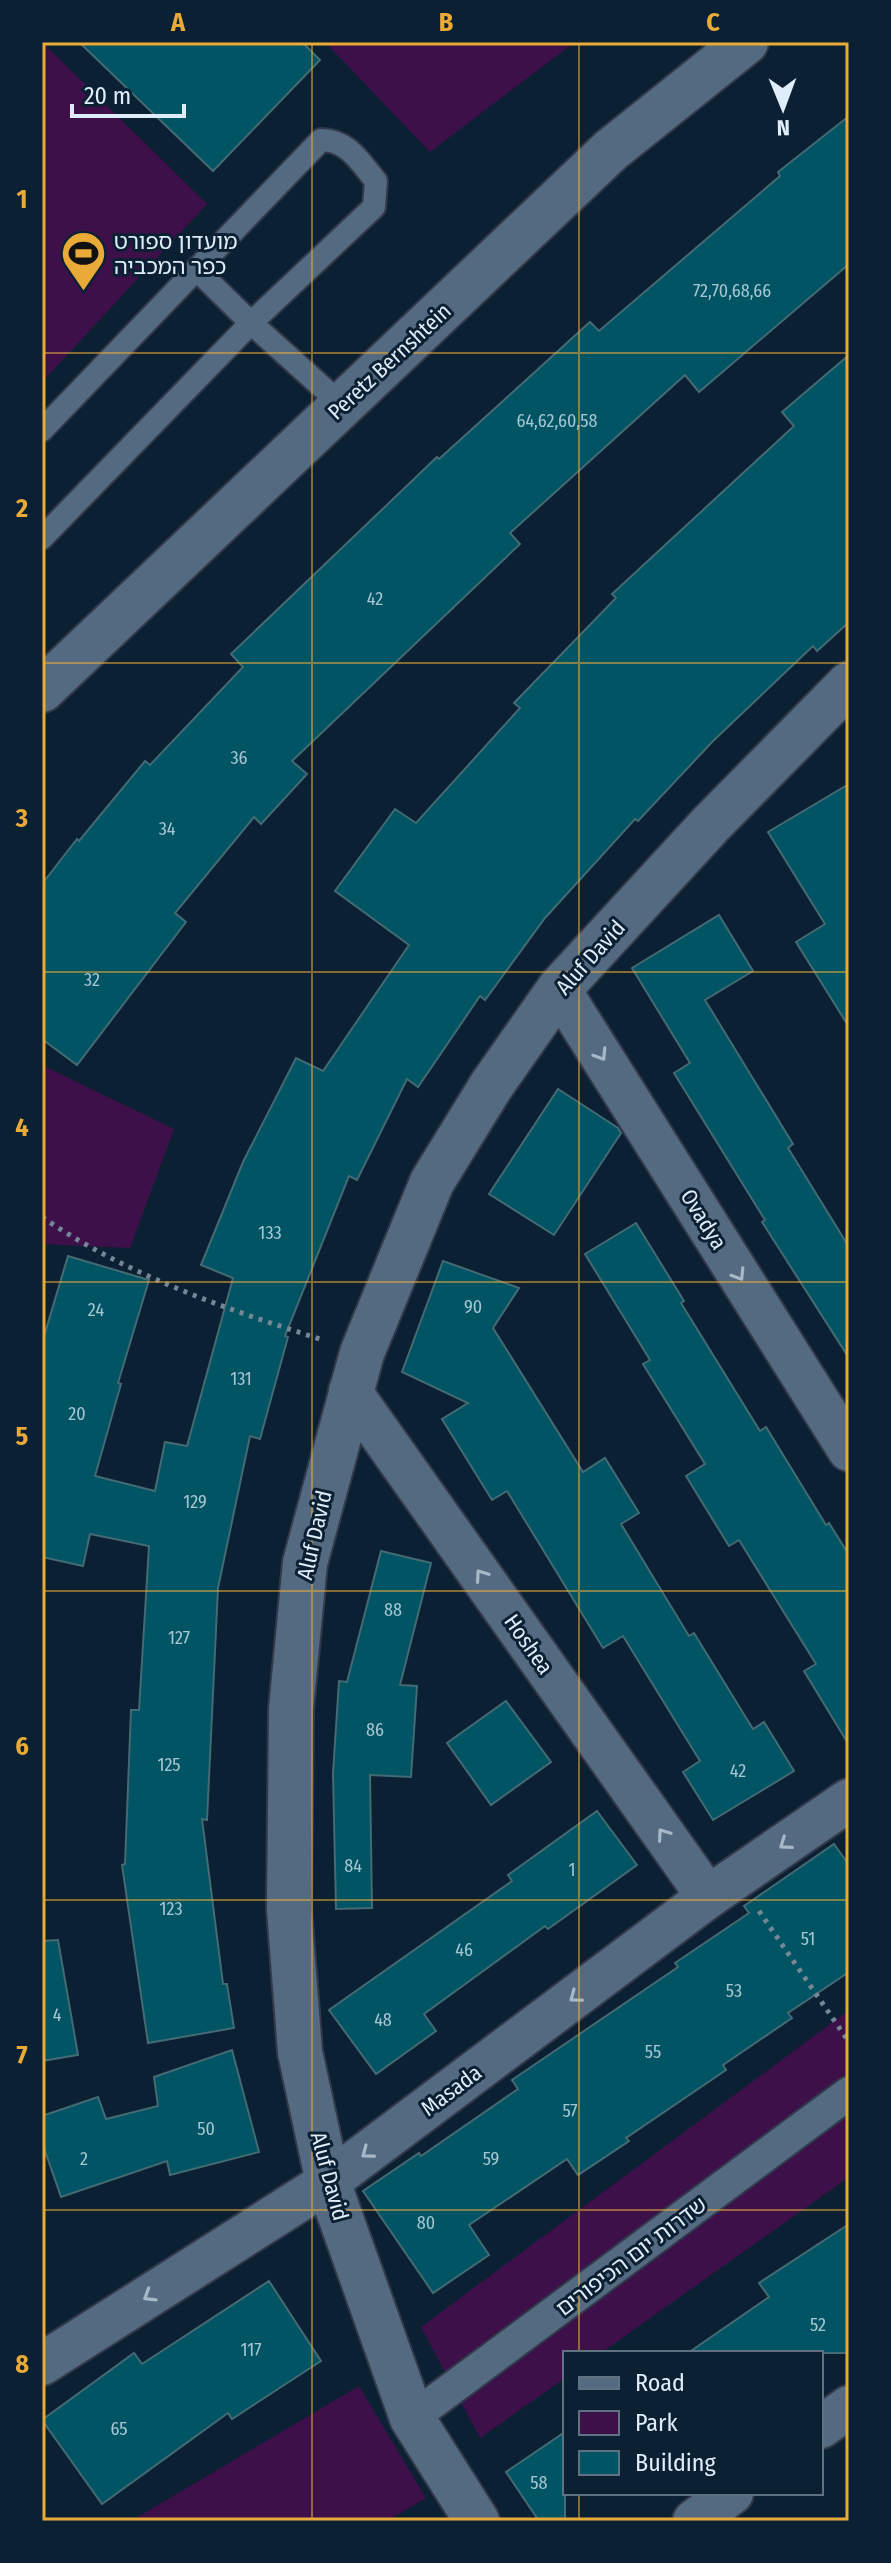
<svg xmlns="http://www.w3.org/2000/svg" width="891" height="2563" viewBox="0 0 891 2563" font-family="'Fira Sans Condensed','Noto Sans Hebrew',sans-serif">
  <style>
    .green { fill: #3d104a }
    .building { fill: #005463; stroke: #446a73; stroke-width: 2 }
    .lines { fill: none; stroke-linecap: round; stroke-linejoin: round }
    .service-casing { stroke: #313a4b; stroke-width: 26 }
    .pedestrian-casing { stroke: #313a4b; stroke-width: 36 }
    .minor-casing { stroke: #313a4b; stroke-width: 46 }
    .tertiary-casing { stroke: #313a4b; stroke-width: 48 }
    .path { stroke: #758696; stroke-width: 5; stroke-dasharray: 4 6; stroke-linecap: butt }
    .service { stroke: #546a81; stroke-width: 22 }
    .pedestrian { stroke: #546a81; stroke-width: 32 }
    .minor { stroke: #546a81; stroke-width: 42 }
    .tertiary { stroke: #546a81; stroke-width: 44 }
    .oneway { stroke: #a7b8c9 }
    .grid { fill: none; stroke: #e9aa38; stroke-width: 2; stroke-opacity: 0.55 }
    .labels { text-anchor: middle; stroke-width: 6; stroke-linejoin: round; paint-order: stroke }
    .number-label { font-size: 18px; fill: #a7c6d4 }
    .poi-label { font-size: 22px; fill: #dfecf9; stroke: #0b2033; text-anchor: start }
    .street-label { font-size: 22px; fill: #dfecf9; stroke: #0b2033 }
    .neatline { fill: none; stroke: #e9aa38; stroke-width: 3 }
    .grid-label { font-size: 26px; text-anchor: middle; font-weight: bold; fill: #e9aa38 }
  </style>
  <rect width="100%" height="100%" fill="#0b2033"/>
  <g class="green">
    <polygon points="42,42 207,204 42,382"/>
    <polygon points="325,42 575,42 430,152"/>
    <polygon points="42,1065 174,1129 130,1248 42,1244"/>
    <polygon points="849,2010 849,2177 601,2353 565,2353 565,2378 480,2438 421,2327"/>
    <polygon points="359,2386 426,2498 387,2521 131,2521"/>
  </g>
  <g class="building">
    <polygon points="79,42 302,42 320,60 213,171"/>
    <polygon points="849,116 849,264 699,392 685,375 510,533 520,544 292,761 307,774 261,824 254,817 175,913 186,922 77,1065 42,1039 42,884 77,839 79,841 145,761 150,765 243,667 231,654 437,457 439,459 590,322 599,331 780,176 778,172"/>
    <polygon points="849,355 849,622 817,651 813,646 713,741 638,821 635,819 545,918 485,1000 480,996 418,1087 407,1079 357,1180 349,1176 285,1336 288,1337 260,1439 250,1436 218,1588 207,1820 202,1819 223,1984 227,1984 234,2028 148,2043 122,1865 125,1864 131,1710 139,1710 149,1546 90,1534 83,1566 42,1557 42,1343 68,1256 149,1280 118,1383 121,1384 95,1476 155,1491 165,1442 187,1446 233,1278 201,1265 243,1162 296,1058 323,1071 409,945 335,891 395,809 416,823 520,708 514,703 616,598 612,594 794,426 782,412"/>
    <polygon points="849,784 849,1027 796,942 825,924 768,832"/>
    <polygon points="719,915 753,971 705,1000 793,1144 788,1148 849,1247 849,1358 762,1222 765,1220 674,1073 690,1063 632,968"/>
    <polygon points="558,1089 618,1128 621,1133 554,1235 489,1194"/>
    <polygon points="636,1223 684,1301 681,1303 760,1431 766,1427 826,1525 829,1523 849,1555 849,1745 804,1671 816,1664 739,1540 729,1546 686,1476 705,1464 643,1364 650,1360 585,1254"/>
    <polygon points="443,1261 519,1288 493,1328 583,1472 605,1458 639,1513 621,1524 689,1636 694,1633 753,1729 764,1722 794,1771 713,1820 683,1772 700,1761 623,1636 603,1648 507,1491 492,1500 442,1419 468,1403 402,1372"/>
    <polygon points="381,1551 431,1563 400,1685 417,1686 411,1777 370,1775 372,1908 336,1909 333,1773 339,1681 347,1682"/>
    <polygon points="506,1701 551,1762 491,1805 447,1743"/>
    <polygon points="597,1811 637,1865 548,1929 545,1926 424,2014 436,2031 376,2074 329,2010 512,1881 508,1875"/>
    <polygon points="834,1844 849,1865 849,1972 788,2013 792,2018 723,2065 726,2070 626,2138 629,2141 578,2175 567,2159 469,2225 489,2255 433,2293 363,2191 419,2153 421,2156 518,2089 512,2080 678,1967 675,1963 749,1913 744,1906"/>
    <polygon points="58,1940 78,2055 42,2061 42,1941"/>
    <polygon points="232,2050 259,2152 170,2175 167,2161 61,2197 42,2142 42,2116 98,2097 106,2119 158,2106 154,2077"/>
    <polygon points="849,2224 849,2353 688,2353 769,2297 759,2283"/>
    <polygon points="269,2281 321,2361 232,2419 228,2413 102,2504 42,2420 134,2353 142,2364"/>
    <polygon points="565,2432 565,2521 539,2521 506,2472"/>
  </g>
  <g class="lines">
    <defs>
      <g id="service">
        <polyline points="197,270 251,323 342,405"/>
        <path d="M42,430L321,140C348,140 360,162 376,181L374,207L251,323L42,538"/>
      </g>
      <polyline id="pedestrian" points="412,2418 849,2093"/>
      <g id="minor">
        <polyline points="559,989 849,1450"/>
        <polyline points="350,1391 708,1897"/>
        <polyline points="42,2364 328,2182 708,1897 849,1800"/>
        <polyline points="821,2427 849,2407"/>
        <polyline points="694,2521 732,2493"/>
      </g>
      <g id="tertiary">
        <polyline points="42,690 611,150 746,42"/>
        <polyline points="477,2521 412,2418 328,2182 300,2052 289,1909 291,1709 305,1563 362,1353 432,1182 491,1086 559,989 710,825 849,684"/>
      </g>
    </defs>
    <use href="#service" class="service-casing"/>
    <use href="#pedestrian" class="pedestrian-casing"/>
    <use href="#minor" class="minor-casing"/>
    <use href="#tertiary" class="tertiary-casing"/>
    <g class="path">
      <path d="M42,1217C126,1275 226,1309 323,1340"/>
      <polyline points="759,1911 849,2042"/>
    </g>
    <use href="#service" class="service"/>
    <use href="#pedestrian" class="pedestrian"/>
    <use href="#minor" class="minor"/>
    <use href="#tertiary" class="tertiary"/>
  </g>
  <defs><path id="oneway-chevron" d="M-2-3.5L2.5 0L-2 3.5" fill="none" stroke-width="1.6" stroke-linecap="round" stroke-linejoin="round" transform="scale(2)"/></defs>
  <g class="oneway">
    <use href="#oneway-chevron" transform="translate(601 1055) rotate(58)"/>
    <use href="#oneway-chevron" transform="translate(739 1275) rotate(58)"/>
    <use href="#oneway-chevron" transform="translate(481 1575) rotate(-125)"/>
    <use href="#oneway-chevron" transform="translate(663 1834) rotate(-125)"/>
    <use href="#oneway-chevron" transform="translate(785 1844) rotate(145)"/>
    <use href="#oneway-chevron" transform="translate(575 1997) rotate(143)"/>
    <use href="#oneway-chevron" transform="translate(367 2153) rotate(143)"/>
    <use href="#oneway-chevron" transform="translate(149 2296) rotate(148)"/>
  </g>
  <path class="grid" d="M312,42V2521M579,42V2353M42,353H849M42,663H849M42,972H849M42,1282H849M42,1591H849M42,1900H849M42,2210H849M579,2493V2521"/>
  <defs>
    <symbol id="stadium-pin" viewBox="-11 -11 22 30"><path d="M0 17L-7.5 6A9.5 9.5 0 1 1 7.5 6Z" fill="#e9aa38" stroke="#0b2033"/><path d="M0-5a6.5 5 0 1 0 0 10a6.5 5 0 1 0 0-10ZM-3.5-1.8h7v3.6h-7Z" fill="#111"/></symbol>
  </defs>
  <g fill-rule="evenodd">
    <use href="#stadium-pin" x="58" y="228" width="51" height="69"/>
  </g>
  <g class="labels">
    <g class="number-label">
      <text x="732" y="297">72,70,68,66</text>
      <text x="557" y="427">64,62,60,58</text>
      <text x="375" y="605">42</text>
      <text x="239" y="764">36</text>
      <text x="167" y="835">34</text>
      <text x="92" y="986">32</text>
      <text x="270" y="1239">133</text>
      <text x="473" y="1313">90</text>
      <text x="96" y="1316">24</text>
      <text x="241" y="1385">131</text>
      <text x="77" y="1420">20</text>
      <text x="195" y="1508">129</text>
      <text x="393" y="1616">88</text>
      <text x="179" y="1644">127</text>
      <text x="375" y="1736">86</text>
      <text x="169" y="1771">125</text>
      <text x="738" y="1777">42</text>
      <text x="353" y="1872">84</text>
      <text x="572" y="1876">1</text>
      <text x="171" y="1915">123</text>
      <text x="808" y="1945">51</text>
      <text x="464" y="1956">46</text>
      <text x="734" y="1997">53</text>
      <text x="57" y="2021">4</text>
      <text x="383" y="2026">48</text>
      <text x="653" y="2058">55</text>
      <text x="570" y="2117">57</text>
      <text x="206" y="2135">50</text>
      <text x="84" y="2165">2</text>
      <text x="491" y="2165">59</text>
      <text x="426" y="2229">80</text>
      <text x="818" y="2331">52</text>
      <text x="251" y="2356">117</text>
      <text x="119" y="2435">65</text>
      <text x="539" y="2489">58</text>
    </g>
    <g class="poi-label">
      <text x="114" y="249">מועדון ספורט<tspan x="114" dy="25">כפר המכביה</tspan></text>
    </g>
    <g class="street-label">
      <text transform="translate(389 361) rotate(-43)" y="8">Peretz Bernshtein</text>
      <text transform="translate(590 957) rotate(-48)" y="8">Aluf David</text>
      <text transform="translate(704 1219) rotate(58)" y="8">Ovadya</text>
      <text transform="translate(314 1535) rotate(-77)" y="8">Aluf David</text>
      <text transform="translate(529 1644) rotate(55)" y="8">Hoshea</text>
      <text transform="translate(451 2090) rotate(-37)" y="8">Masada</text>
      <text transform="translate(330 2176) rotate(75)" y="8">Aluf David</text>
      <text transform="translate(631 2256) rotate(-37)" y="8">שדרות יום הכיפורים</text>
    </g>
  </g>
  <rect width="891" height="2563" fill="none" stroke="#0b2033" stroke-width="88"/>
  <rect x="563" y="2351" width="260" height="144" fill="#0b2033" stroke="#607282" stroke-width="2"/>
  <rect x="579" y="2377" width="40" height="12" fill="#546a81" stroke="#607282" stroke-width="2"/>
  <text x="635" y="2391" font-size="24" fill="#dfecf9">Road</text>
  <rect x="579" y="2411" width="40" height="24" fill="#3d104a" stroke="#607282" stroke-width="2"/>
  <text x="635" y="2431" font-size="24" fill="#dfecf9">Park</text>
  <rect x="579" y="2451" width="40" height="24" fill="#005463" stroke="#607282" stroke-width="2"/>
  <text x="635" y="2471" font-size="24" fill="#dfecf9">Building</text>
  <g transform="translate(783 108) rotate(179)" stroke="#0b2033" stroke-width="6" paint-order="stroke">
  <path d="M0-6L14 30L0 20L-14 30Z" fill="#dfecf9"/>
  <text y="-12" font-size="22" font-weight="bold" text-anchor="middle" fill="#dfecf9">N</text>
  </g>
  <path d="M72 104v12h112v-12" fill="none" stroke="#dfecf9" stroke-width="4"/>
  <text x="84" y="104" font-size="24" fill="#dfecf9" stroke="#0b2033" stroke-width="6" paint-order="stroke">20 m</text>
  <rect x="44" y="44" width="803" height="2475" class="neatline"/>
  <g class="grid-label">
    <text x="178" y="31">A</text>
    <text x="446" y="31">B</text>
    <text x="713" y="31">C</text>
    <text x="22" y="208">1</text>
    <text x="22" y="517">2</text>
    <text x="22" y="827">3</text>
    <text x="22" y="1136">4</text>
    <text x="22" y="1445">5</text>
    <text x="22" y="1755">6</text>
    <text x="22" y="2064">7</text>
    <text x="22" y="2373">8</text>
  </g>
</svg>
